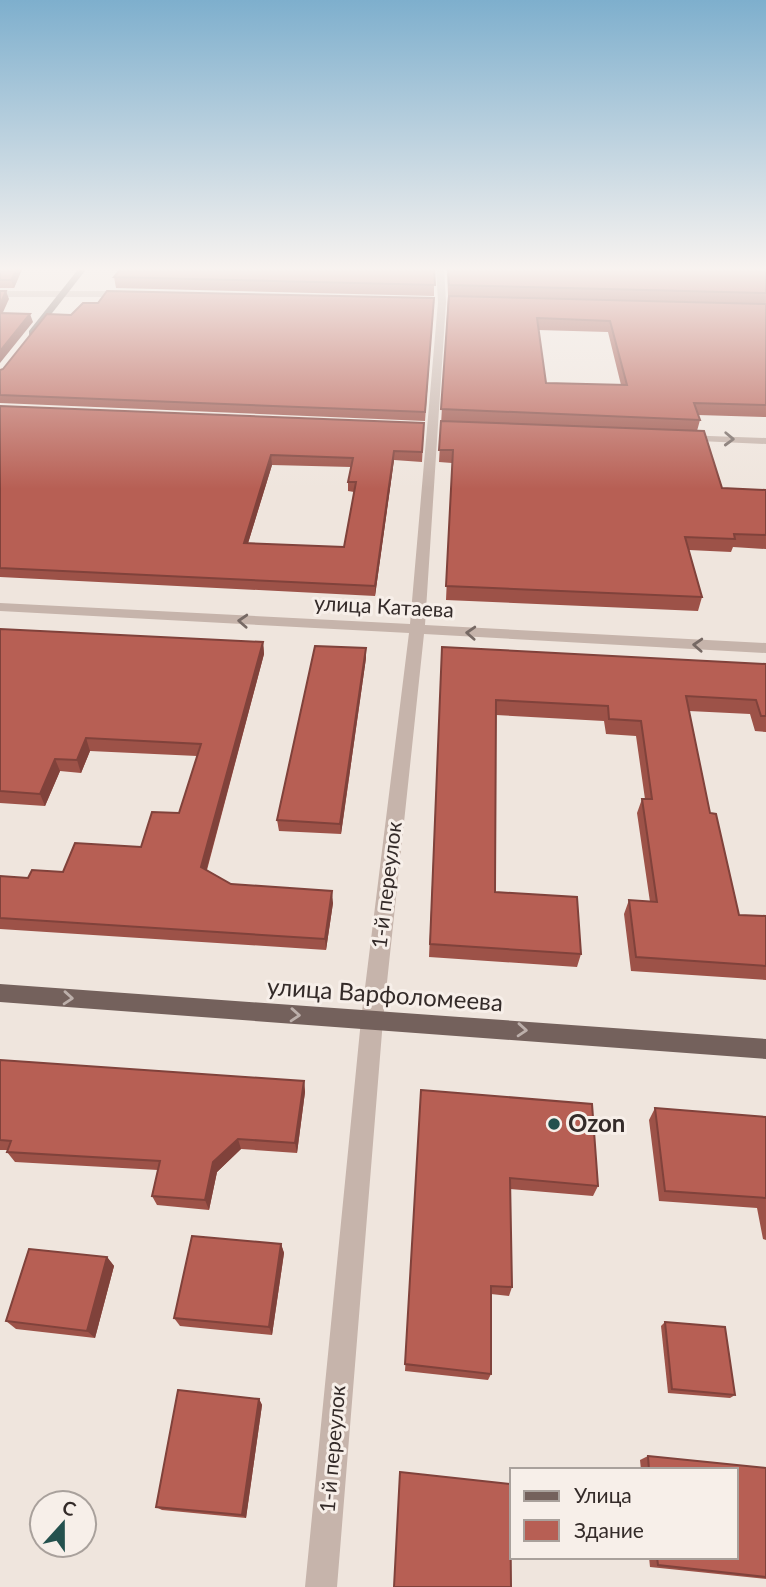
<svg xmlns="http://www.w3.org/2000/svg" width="766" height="1587" viewBox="0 0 766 1587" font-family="Lato,sans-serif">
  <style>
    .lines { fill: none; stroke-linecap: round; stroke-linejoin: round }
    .street { fill: #c6b4ab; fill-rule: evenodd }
    .primary { fill: #74615c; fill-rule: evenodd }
    .wall { fill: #9d5248; fill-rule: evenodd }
    .shaded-wall { fill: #80423b }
    .building { fill: #b75f54; stroke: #80423b; stroke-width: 2; fill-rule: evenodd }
    .oneway { stroke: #766964 }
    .oneway2 { stroke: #bcafaa }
    .poi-dot { fill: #24514e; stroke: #f7efe9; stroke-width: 2.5 }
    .labels { text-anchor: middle; stroke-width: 6; stroke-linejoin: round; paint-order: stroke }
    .street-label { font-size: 21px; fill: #342b29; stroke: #f7efe9 }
    .near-street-label { font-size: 24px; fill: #342b29; stroke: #f7efe9 }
    .near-poi-label { font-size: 24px; font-weight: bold; fill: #342b29; stroke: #f7efe9; text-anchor: start }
  </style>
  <rect width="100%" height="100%" fill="#efe5dd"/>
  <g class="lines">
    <g class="street">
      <polygon points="436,267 444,267 446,302 425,625 766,643 766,653 424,634 383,1020 337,1587 305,1587 361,1020 409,633 0,611 0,603 410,624 438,302"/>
      <polygon points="0,291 129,291 133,294 129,297 0,297"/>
      <polygon points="682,435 766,438 766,444 678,440 676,438"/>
    </g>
    <g class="primary">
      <polygon points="80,267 88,267 35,335 29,335 29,331"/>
      <polygon points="0,984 766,1039 766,1059 0,1002"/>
    </g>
  </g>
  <g class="wall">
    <polygon points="0,267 23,267 14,288 0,288"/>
    <polygon points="434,267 434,296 116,288 114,277"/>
    <path d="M447,267H766V417L698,415L700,420L697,431L722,488L766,490V549L733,547L731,552L689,550L702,597L698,611L446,600L452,463L439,462L448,296ZM538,330L608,332L621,385L546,383Z"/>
    <polygon points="434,298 425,421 0,403 0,370 3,369 71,315"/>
    <path d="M0,406L424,423L422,462L394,460L375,596L0,577ZM272,465L351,467L348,482V491L354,492L344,547L248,543Z"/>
    <polygon points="0,629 263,642 264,654 207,870 231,884 333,903 326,950 0,929 0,876 28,878 63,872 141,847 179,813 197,756 90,751 81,773 60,771 45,806 0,803"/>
    <polygon points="442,647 766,664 766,732 755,731 750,714 689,711 710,813 739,915 766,916 766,980 631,971 624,914 629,900 650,902 637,813 642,799 645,799 636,736 606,734 604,721 496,715 495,892 581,954 577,967 429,957"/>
    <polygon points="366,658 341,834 279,831 277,820"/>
    <polygon points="0,1060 304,1081 305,1092 297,1153 241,1149 217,1172 209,1210 157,1205 152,1196 158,1170 15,1162 7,1152 8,1150 0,1150"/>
    <polygon points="421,1090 598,1186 593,1196 510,1189 512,1287 509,1296 491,1294 491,1374 488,1380 405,1371"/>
    <polygon points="655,1108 766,1117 766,1240 763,1239 757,1208 659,1201 649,1120"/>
    <polygon points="281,1244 284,1253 272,1335 180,1326 174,1318"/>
    <polygon points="107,1257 114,1266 95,1338 16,1329 6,1321"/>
    <polygon points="665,1322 735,1395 730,1398 668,1393 661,1326"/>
    <polygon points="259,1399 262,1405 246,1518 162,1510 156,1507"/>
    <polygon points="648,1456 766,1468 766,1579 650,1567 649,1557 736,1557 736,1470 641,1470 640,1460"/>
  </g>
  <g class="shaded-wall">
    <polygon points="18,267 23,267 14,288 11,280"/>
    <polygon points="6,291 9,299 0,319 0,305"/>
    <polygon points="30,314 33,322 0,363 0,351"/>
    <polygon points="394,451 394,460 375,596 375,586"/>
    <polygon points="271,455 272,465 245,553 244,543"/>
    <polygon points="263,642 264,654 204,879 201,867"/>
    <polygon points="366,648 366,658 341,834 340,824"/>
    <polygon points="86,738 90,751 81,773 77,760"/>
    <polygon points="55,759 60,771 45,806 40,794"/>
    <polygon points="332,891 333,903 326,950 325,939"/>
    <polygon points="304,1081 305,1092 297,1153 295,1143"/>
    <polygon points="238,1139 241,1149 217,1172 209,1210 205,1200 213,1162"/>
    <polygon points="281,1244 284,1253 272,1335 269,1327"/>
    <polygon points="107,1257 114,1266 95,1338 87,1331"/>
    <polygon points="259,1399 262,1405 246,1518 242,1515"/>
  </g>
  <g class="building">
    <polygon points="0,267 18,267 11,280 0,280"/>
    <polygon points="122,267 434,267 435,285 114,277"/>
    <polygon points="448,267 766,267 766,293 449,285"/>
    <polygon points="0,291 6,291 0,305"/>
    <polygon points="107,291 434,298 425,412 0,395 0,370 3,369 47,314 71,315 83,303 98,303"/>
    <path d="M449,296L766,304V405L694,403L700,420L441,409ZM537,318L610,321L627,385L546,383Z"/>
    <polygon points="0,313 30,314 0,351"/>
    <path d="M0,406L424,423L422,452L394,451L375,586L0,568ZM271,455L353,458L348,482H356L344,547L244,543Z"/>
    <polygon points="441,421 704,431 722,488 766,490 766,535 734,534 735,539 685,537 702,597 446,586 453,450 439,450"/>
    <polygon points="0,629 263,642 201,867 231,884 332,891 325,939 0,918 0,876 28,878 32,870 63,872 75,843 141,847 152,812 179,813 201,744 86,738 77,760 55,759 40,794 0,791"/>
    <polygon points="315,646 366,648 340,824 277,820"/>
    <polygon points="442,647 766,664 766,716 761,716 756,700 686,696 710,813 716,814 739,915 766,916 766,966 636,957 629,900 657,902 642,799 652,799 641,721 609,719 608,706 496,700 495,892 577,897 581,954 430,944"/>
    <polygon points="0,1060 304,1081 295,1143 238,1139 213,1162 205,1200 152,1196 160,1161 7,1152 11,1141 0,1140"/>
    <polygon points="421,1090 592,1104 598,1186 510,1178 512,1287 491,1286 491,1374 405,1364"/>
    <polygon points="655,1108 766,1117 766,1198 665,1191"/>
    <polygon points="192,1236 281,1244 269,1327 174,1318"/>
    <polygon points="29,1249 107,1257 87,1331 6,1321"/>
    <polygon points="665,1322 725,1327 735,1395 672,1389"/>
    <polygon points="178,1390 259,1399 242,1515 156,1507"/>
    <polygon points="648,1456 766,1468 766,1577 658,1565 657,1557 736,1557 736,1470 649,1470"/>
    <polygon points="400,1472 510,1484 511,1587 394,1587"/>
  </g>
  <defs><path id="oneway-chevron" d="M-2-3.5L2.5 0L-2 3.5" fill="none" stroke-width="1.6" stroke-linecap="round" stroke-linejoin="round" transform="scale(1.75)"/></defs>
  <g class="oneway">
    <use href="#oneway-chevron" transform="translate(729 439) rotate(2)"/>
    <use href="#oneway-chevron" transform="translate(243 621) rotate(-177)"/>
    <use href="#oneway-chevron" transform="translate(471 633) rotate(-177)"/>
    <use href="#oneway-chevron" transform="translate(698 645) rotate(-177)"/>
  </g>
  <g class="oneway2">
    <use href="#oneway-chevron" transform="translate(68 998) rotate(4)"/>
    <use href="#oneway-chevron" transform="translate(295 1015) rotate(4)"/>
    <use href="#oneway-chevron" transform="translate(522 1030) rotate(4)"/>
  </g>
  <linearGradient id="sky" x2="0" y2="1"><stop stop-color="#7eafcd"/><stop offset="0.55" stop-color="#f8f3f0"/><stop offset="1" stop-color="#f8f3f0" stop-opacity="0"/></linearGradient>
  <rect width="766" height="489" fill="url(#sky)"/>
  <circle class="poi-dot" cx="554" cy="1124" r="7"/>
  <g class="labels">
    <g class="street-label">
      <text transform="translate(384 607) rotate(3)" y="7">улица Катаева</text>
      <text transform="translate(387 885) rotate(-83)" y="7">1-й переулок</text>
      <text transform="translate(333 1449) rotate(-85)" y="7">1-й переулок</text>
    </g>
    <g class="near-street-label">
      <text transform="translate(385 995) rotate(4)" y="8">улица Варфоломеева</text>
    </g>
    <g class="near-poi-label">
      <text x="568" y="1132">Ozon</text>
    </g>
  </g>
  <rect x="510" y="1468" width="228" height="91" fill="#f7efe9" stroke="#a9a19c" stroke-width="2"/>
  <rect x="524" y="1491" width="35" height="10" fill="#74615c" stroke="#a9a19c" stroke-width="2"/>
  <text x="574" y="1503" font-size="21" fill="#342b29">Улица</text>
  <rect x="524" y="1520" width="35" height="21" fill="#b75f54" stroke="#a9a19c" stroke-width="2"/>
  <text x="574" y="1538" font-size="21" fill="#342b29">Здание</text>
  <g transform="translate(63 1524) rotate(21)"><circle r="33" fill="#f7efe9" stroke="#a9a19c" stroke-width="2"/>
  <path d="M0-5L12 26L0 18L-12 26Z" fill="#24514e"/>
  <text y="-10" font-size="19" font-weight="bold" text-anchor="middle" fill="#342b29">С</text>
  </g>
</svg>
